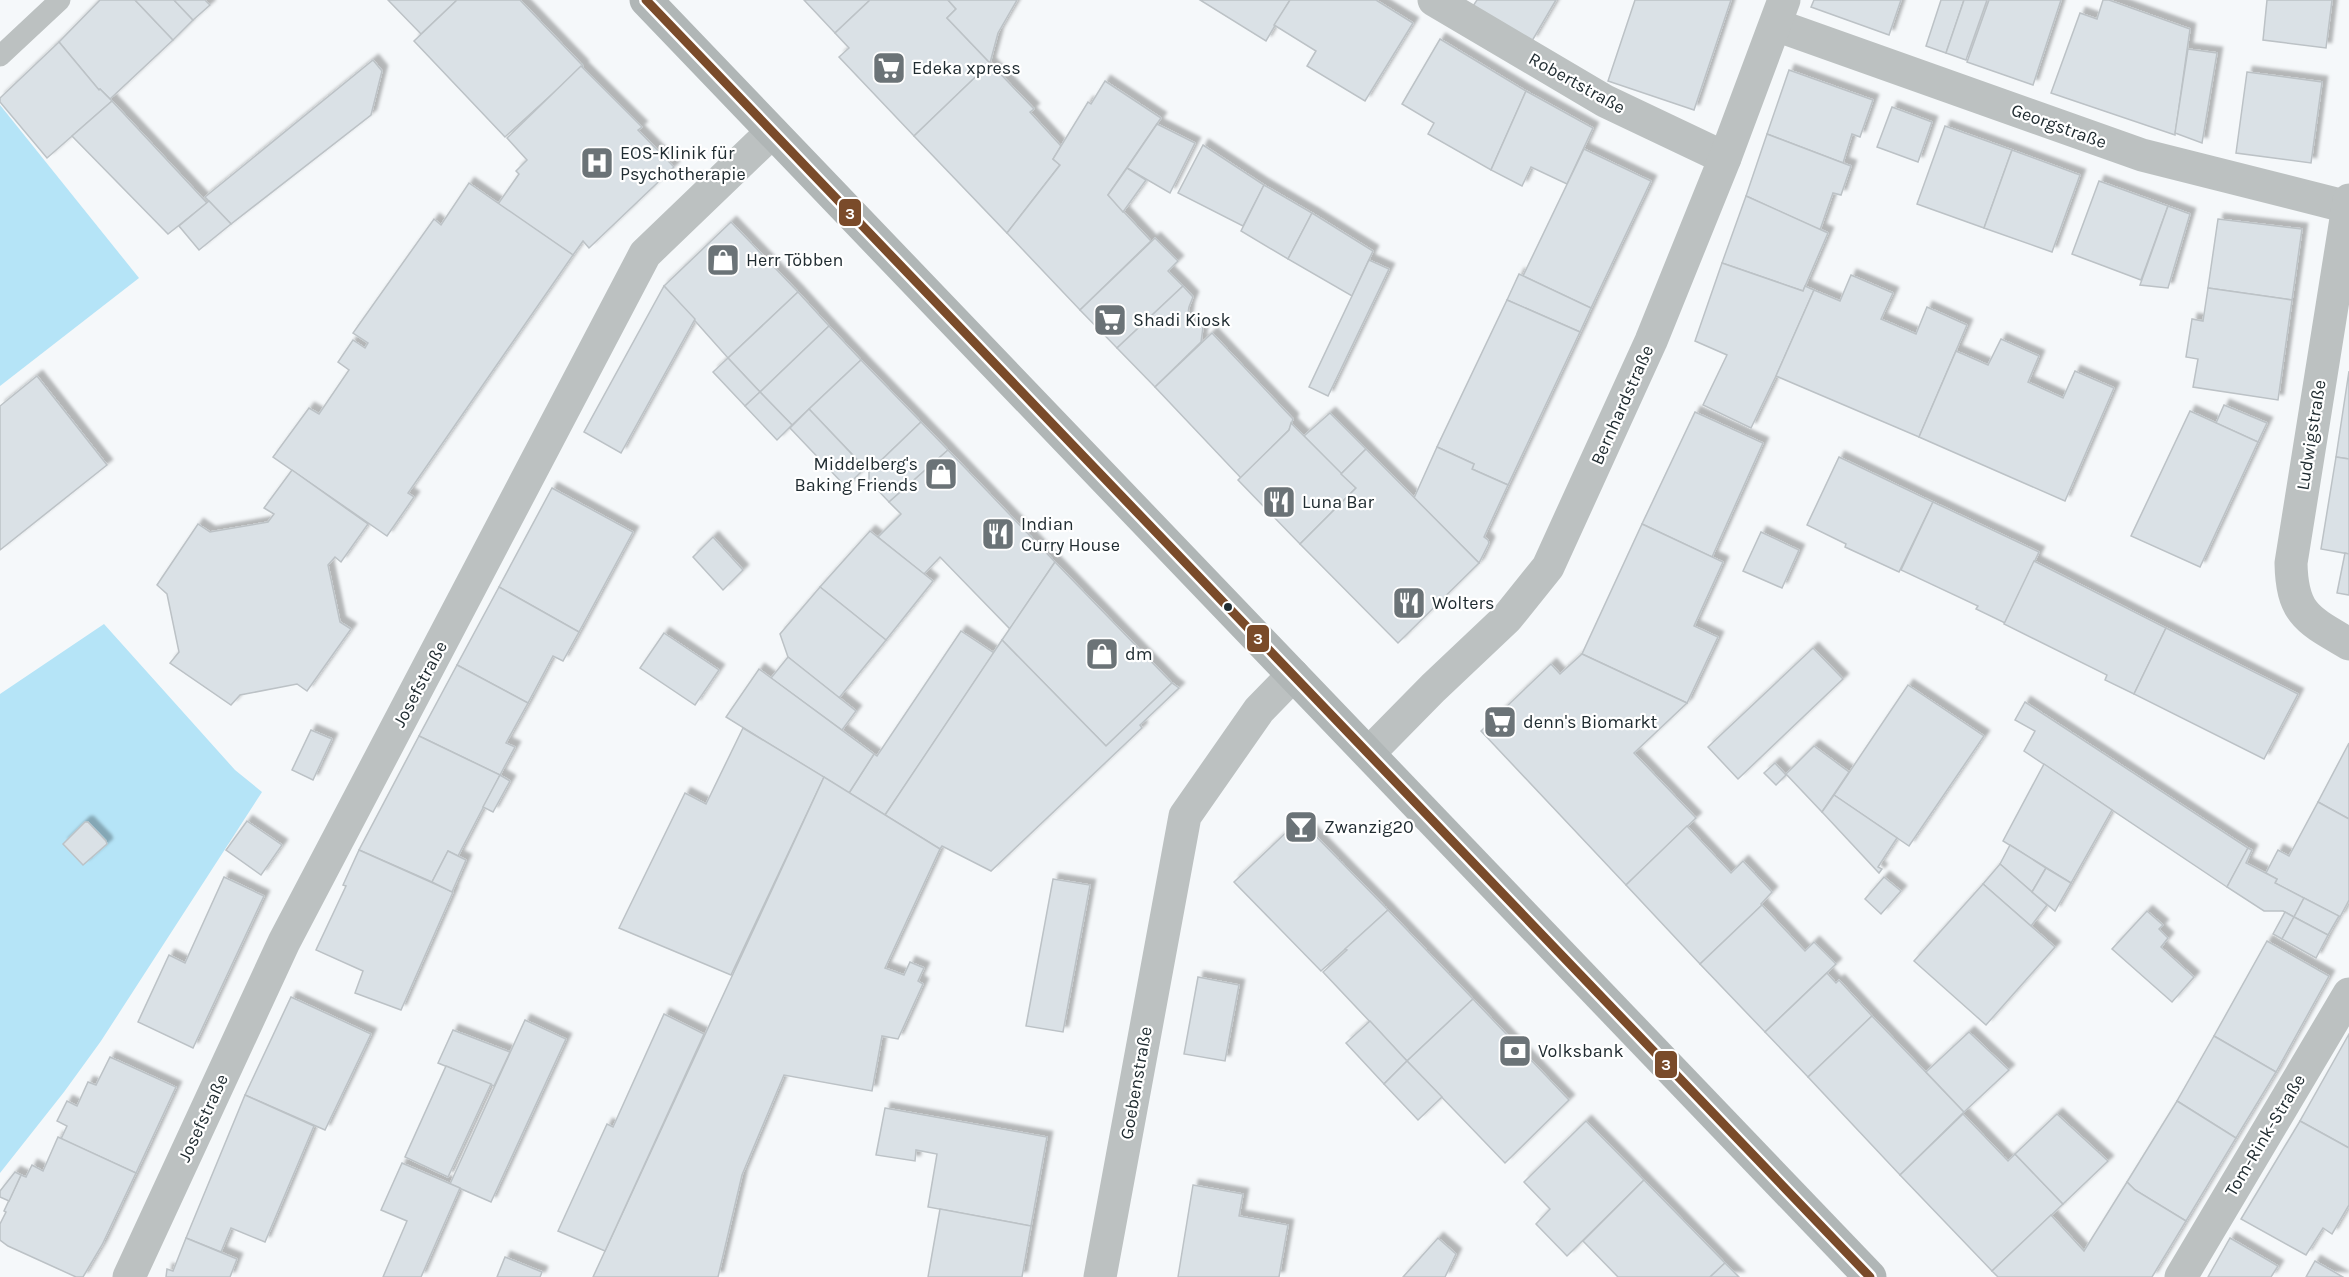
<svg xmlns="http://www.w3.org/2000/svg" width="2349" height="1277" viewBox="0 0 2349 1277" font-family="Karla,sans-serif">
  <style>
    .green { fill: #b5e4f7 }
    .building { fill: #dae1e6; stroke: #bcc2c6; stroke-width: 1.5; filter: url(#shadow) }
    .lines { fill: none; stroke-linecap: round; stroke-linejoin: round }
    .lane { stroke: #bcc1c1; stroke-width: 21 }
    .street { stroke: #bcc1c1; stroke-width: 33 }
    .secondary { stroke: #b0b6b6; stroke-width: 33 }
    .bus-1-casing { stroke: #fff; stroke-width: 14 }
    .bus-1 { stroke: #7a4b2a; stroke-width: 9 }
    .bus-dot { fill: #202c31; stroke: #fff; stroke-width: 2 }
    .labels { text-anchor: middle; stroke-width: 4.5; stroke-linejoin: round; paint-order: stroke }
    .poi-label { font-size: 18px; fill: #202c31; stroke: #fff; text-anchor: start }
    .street-label { font-size: 18px; fill: #202c31; stroke: #fff }
    .line-badge { stroke: #fff; stroke-width: 2 }
    .badge-label { font-size: 16px; text-anchor: middle; font-weight: bold; fill: #fff }
  </style>
  <defs>
    <filter id="shadow"><feDropShadow dx="5.5" dy="-5.5" stdDeviation="1.5" flood-color="#0004"/></filter>
  </defs>
  <rect width="100%" height="100%" fill="#f5f8fa"/>
  <g class="green">
    <polygon points="0,105 139,278 0,386"/>
    <polygon points="104,624 235,770 262,792 101,1041 64,1092 0,1173 0,694"/>
  </g>
  <g class="building">
    <polygon points="100,0 135,0 173,40 110,99 100,89 99,90 59,42"/>
    <polygon points="135,0 174,0 193,20 173,40"/>
    <polygon points="174,0 205,0 210,5 193,20"/>
    <polygon points="388,0 457,0 421,34"/>
    <polygon points="457,0 520,0 583,66 505,137 414,41"/>
    <polygon points="804,0 870,0 835,33"/>
    <polygon points="870,0 948,0 956,9 947,18 990,63 914,136 839,57 849,48 835,33"/>
    <polygon points="948,0 1017,0 998,33 990,63 947,18 956,9"/>
    <polygon points="1200,0 1290,0 1266,41"/>
    <polygon points="1290,0 1376,0 1413,23 1365,101 1307,66 1316,51 1274,25"/>
    <polygon points="1477,0 1556,0 1532,41 1473,6"/>
    <polygon points="1635,0 1731,0 1694,110 1608,81"/>
    <polygon points="1814,0 1901,0 1889,35 1811,7"/>
    <polygon points="1941,0 1964,0 1946,53 1926,46"/>
    <polygon points="1964,0 1987,0 1966,60 1946,53"/>
    <polygon points="1989,0 2061,0 2033,85 1967,62"/>
    <polygon points="2103,0 2109,0 2190,29 2175,135 2051,93 2080,13 2097,19"/>
    <polygon points="2267,0 2332,0 2326,48 2263,40"/>
    <polygon points="1440,39 1526,91 1491,170 1428,134 1434,123 1402,104"/>
    <polygon points="59,42 99,90 100,89 112,101 47,158 0,102 0,98"/>
    <polygon points="2188,49 2217,53 2202,143 2175,133"/>
    <polygon points="373,60 382,71 371,115 231,224 205,197"/>
    <polygon points="990,63 1034,109 1030,112 1061,146 1053,159 1060,165 1007,233 914,136"/>
    <polygon points="581,66 642,127 638,130 674,167 589,248 583,241 573,255 498,204 519,174 516,171 527,160 507,138"/>
    <polygon points="1789,70 1873,100 1860,137 1852,134 1843,163 1767,134"/>
    <polygon points="2247,72 2322,82 2311,163 2236,153"/>
    <polygon points="1105,81 1161,118 1108,195 1151,241 1080,310 1007,233 1060,165 1053,159 1088,102 1091,104"/>
    <polygon points="1526,91 1593,128 1567,184 1531,167 1522,186 1491,170"/>
    <polygon points="112,101 207,203 168,234 72,136"/>
    <polygon points="1892,107 1932,122 1918,162 1877,147"/>
    <polygon points="1157,124 1195,143 1170,193 1127,168"/>
    <polygon points="1945,126 2012,150 1984,228 1917,204"/>
    <polygon points="1767,134 1851,166 1841,195 1833,193 1820,230 1746,196"/>
    <polygon points="1203,145 1264,185 1243,226 1178,193"/>
    <polygon points="1584,149 1651,181 1591,308 1523,276"/>
    <polygon points="2012,150 2080,175 2052,252 1984,228"/>
    <polygon points="1127,168 1146,180 1123,212 1108,195"/>
    <polygon points="2099,181 2168,206 2141,280 2072,254"/>
    <polygon points="469,183 573,255 408,493 414,497 387,536 273,457 309,408 319,414 349,370 338,362 353,340 365,348 368,343 353,333 434,219 441,225"/>
    <polygon points="1264,185 1312,213 1288,259 1241,231"/>
    <polygon points="1746,196 1828,233 1803,291 1722,263"/>
    <polygon points="209,201 231,224 199,250 179,226"/>
    <polygon points="2168,206 2190,214 2168,288 2140,285"/>
    <polygon points="1312,213 1373,251 1352,296 1288,259"/>
    <polygon points="2218,219 2302,229 2292,300 2208,288"/>
    <polygon points="731,222 798,292 728,358 664,286"/>
    <polygon points="1155,238 1178,261 1168,271 1183,286 1117,348 1080,310"/>
    <polygon points="1369,260 1389,269 1328,396 1309,387"/>
    <polygon points="1722,263 1803,291 1805,286 1814,290 1776,376 1751,428 1703,405 1727,355 1695,341"/>
    <polygon points="1519,274 1591,308 1580,332 1507,300"/>
    <polygon points="1851,275 1893,293 1881,319 1916,334 1927,307 1967,325 1919,437 1776,376 1814,290 1840,301"/>
    <polygon points="664,286 695,319 621,453 584,432"/>
    <polygon points="1183,286 1193,297 1189,307 1187,320 1203,327 1201,342 1155,387 1117,348"/>
    <polygon points="2208,288 2292,300 2278,400 2193,387 2198,359 2186,357 2192,319 2203,321"/>
    <polygon points="798,292 829,326 760,392 728,358"/>
    <polygon points="1507,300 1580,332 1508,485 1472,469 1474,464 1437,447"/>
    <polygon points="829,326 861,360 792,425 760,392"/>
    <polygon points="1212,333 1293,419 1289,430 1241,478 1155,387"/>
    <polygon points="2001,339 2039,356 2028,382 2063,398 2075,371 2114,388 2065,501 1919,437 1956,351 1988,365"/>
    <polygon points="728,358 760,392 745,406 713,372"/>
    <polygon points="861,360 921,422 869,472 809,409"/>
    <polygon points="2349,371 2349,459 2336,457"/>
    <polygon points="37,376 107,465 0,550 0,406"/>
    <polygon points="760,392 792,425 777,440 745,406"/>
    <polygon points="2224,405 2267,423 2258,442 2216,423"/>
    <polygon points="809,409 865,468 846,487 790,428"/>
    <polygon points="2190,411 2258,442 2200,567 2131,536"/>
    <polygon points="1695,412 1763,443 1712,557 1642,524"/>
    <polygon points="1330,413 1366,449 1341,474 1304,436"/>
    <polygon points="921,422 948,450 889,502 869,481 869,472"/>
    <polygon points="1291,423 1356,488 1300,544 1238,480 1289,430"/>
    <polygon points="1437,447 1474,464 1472,469 1508,485 1484,537 1488,540 1489,543 1479,563 1414,498"/>
    <polygon points="1366,449 1479,563 1398,643 1300,544 1356,488 1341,474"/>
    <polygon points="948,450 1055,562 1010,629 940,557 924,574 878,537 901,514 889,502"/>
    <polygon points="1839,457 1933,502 1899,572 1845,547 1846,544 1807,525"/>
    <polygon points="2336,457 2349,459 2349,554 2321,549"/>
    <polygon points="292,470 368,524 341,562 335,557 328,565 340,622 351,629 307,691 297,684 240,695 231,705 170,663 179,652 167,594 157,585 198,524 210,532 268,522 274,514 264,508"/>
    <polygon points="552,488 633,532 579,632 499,587"/>
    <polygon points="1933,502 2039,552 2005,623 1976,609 1978,606 1901,570"/>
    <polygon points="1642,524 1723,562 1694,626 1718,637 1687,703 1582,654"/>
    <polygon points="870,531 933,581 886,640 820,587"/>
    <polygon points="1761,532 1799,550 1782,588 1743,571"/>
    <polygon points="713,537 743,570 723,590 693,557"/>
    <polygon points="2345,553 2349,554 2349,595 2337,593"/>
    <polygon points="2034,561 2166,628 2134,694 2105,680 2107,675 2004,624"/>
    <polygon points="1055,562 1172,683 1106,746 1002,640"/>
    <polygon points="499,587 579,632 563,661 553,656 528,703 457,665"/>
    <polygon points="820,587 886,640 839,698 788,657 780,634"/>
    <polygon points="2166,628 2298,694 2264,759 2134,694"/>
    <polygon points="961,631 994,653 885,815 849,793 874,754 877,756"/>
    <polygon points="664,633 719,670 695,705 640,668"/>
    <polygon points="1002,640 1106,746 1172,683 1179,688 1140,725 1142,728 991,871 942,846 940,849 885,815"/>
    <polygon points="1813,648 1843,679 1738,779 1708,747"/>
    <polygon points="1582,654 1687,703 1634,753 1696,818 1626,885 1481,731 1551,664 1560,674"/>
    <polygon points="788,657 856,711 842,730 771,678"/>
    <polygon points="457,665 528,703 506,743 515,747 500,775 419,736"/>
    <polygon points="759,669 874,754 849,793 726,717"/>
    <polygon points="1908,685 1984,736 1909,846 1834,795"/>
    <polygon points="2025,702 2248,848 2227,887 2024,751 2035,731 2015,720"/>
    <polygon points="743,728 824,777 731,975 619,928 685,793 706,804"/>
    <polygon points="311,730 332,739 313,780 292,770"/>
    <polygon points="419,736 500,775 458,856 448,851 432,882 359,850"/>
    <polygon points="2349,743 2349,819 2318,802"/>
    <polygon points="1814,746 1849,772 1822,812 1786,774"/>
    <polygon points="1775,763 1786,775 1776,785 1764,773"/>
    <polygon points="2044,764 2112,810 2071,883 2003,841"/>
    <polygon points="500,775 510,781 493,812 483,807"/>
    <polygon points="824,777 940,849 885,968 904,975 910,962 924,968 918,981 923,984 898,1039 882,1036 872,1091 784,1075 742,1175 718,1277 593,1277"/>
    <polygon points="1834,795 1897,838 1878,867 1882,869 1879,873 1822,812"/>
    <polygon points="2318,802 2349,819 2349,900 2340,917 2275,883 2277,879 2266,873 2278,850 2289,856"/>
    <polygon points="247,821 282,845 261,875 226,850"/>
    <polygon points="85,822 88,822 106,841 107,844 83,865 63,844"/>
    <polygon points="1303,823 1388,910 1321,971 1234,882 1295,824"/>
    <polygon points="1687,826 1731,873 1743,861 1772,892 1761,904 1762,905 1700,964 1626,885"/>
    <polygon points="2010,845 2046,868 2032,892 2000,864"/>
    <polygon points="2248,848 2252,850 2246,863 2277,879 2275,883 2304,898 2294,917 2283,911 2264,911 2227,887"/>
    <polygon points="359,850 453,892 401,1010 355,993 363,971 316,950 346,886 343,885"/>
    <polygon points="448,851 466,860 452,892 432,882"/>
    <polygon points="2000,864 2047,905 2031,926 1983,884"/>
    <polygon points="2046,868 2071,883 2055,911 2032,892"/>
    <polygon points="224,877 264,896 193,1048 138,1022 169,955 185,963"/>
    <polygon points="1884,877 1901,891 1881,914 1865,899"/>
    <polygon points="1053,879 1090,885 1063,1032 1026,1026"/>
    <polygon points="1983,884 2055,947 1986,1025 1914,961"/>
    <polygon points="2304,898 2339,916 2328,935 2294,917"/>
    <polygon points="1762,905 1805,951 1814,942 1836,964 1765,1032 1700,964"/>
    <polygon points="1388,910 1473,999 1407,1061 1323,972 1347,950 1345,949"/>
    <polygon points="2147,911 2163,925 2159,929 2168,938 2161,947 2194,977 2172,1002 2112,949"/>
    <polygon points="2285,912 2294,917 2282,939 2273,934"/>
    <polygon points="2294,917 2328,935 2316,958 2282,939"/>
    <polygon points="2267,941 2329,976 2276,1072 2214,1036"/>
    <polygon points="1827,973 1836,983 1839,980 1872,1016 1808,1077 1765,1032"/>
    <polygon points="1198,977 1239,985 1225,1061 1184,1054"/>
    <polygon points="291,997 371,1034 325,1130 245,1095"/>
    <polygon points="1473,999 1569,1100 1505,1163 1407,1061"/>
    <polygon points="664,1014 704,1034 605,1251 558,1231 607,1124 613,1127"/>
    <polygon points="1872,1016 1964,1112 1900,1175 1808,1077"/>
    <polygon points="525,1020 566,1039 491,1202 450,1184"/>
    <polygon points="1370,1021 1407,1061 1384,1084 1346,1043"/>
    <polygon points="453,1030 510,1052 494,1086 438,1063"/>
    <polygon points="1969,1032 2009,1070 1964,1112 1926,1072"/>
    <polygon points="2349,1034 2349,1148 2300,1121"/>
    <polygon points="2214,1036 2276,1072 2236,1138 2177,1101"/>
    <polygon points="110,1057 176,1087 136,1173 61,1139 67,1126 57,1121 67,1101 77,1106 88,1082 96,1085"/>
    <polygon points="1407,1061 1442,1097 1418,1120 1384,1084"/>
    <polygon points="446,1066 491,1084 448,1177 405,1157"/>
    <polygon points="245,1095 314,1126 265,1242 231,1228 221,1252 186,1238"/>
    <polygon points="2177,1101 2236,1138 2186,1221 2135,1190 2127,1182"/>
    <polygon points="885,1108 1047,1137 1031,1226 928,1207 937,1154 916,1150 915,1161 876,1155"/>
    <polygon points="1963,1114 2008,1161 2015,1154 2063,1204 1992,1271 1900,1175"/>
    <polygon points="2057,1114 2108,1161 2063,1204 2015,1154"/>
    <polygon points="1586,1121 1644,1180 1567,1256 1536,1224 1550,1209 1524,1182"/>
    <polygon points="2300,1121 2349,1148 2349,1205 2332,1234 2323,1228 2306,1255 2241,1219"/>
    <polygon points="58,1137 136,1173 102,1245 83,1277 76,1277 8,1246 0,1240 0,1224 6,1212 4,1211 21,1175 26,1177 32,1165 43,1171"/>
    <polygon points="402,1163 460,1188 421,1277 383,1277 407,1221 381,1210"/>
    <polygon points="15,1172 21,1175 9,1201 0,1197 0,1191"/>
    <polygon points="1644,1180 1725,1263 1710,1277 1618,1277 1583,1241"/>
    <polygon points="2127,1182 2135,1190 2186,1221 2152,1277 1998,1277 1992,1271 2051,1215 2084,1251"/>
    <polygon points="1193,1185 1243,1194 1239,1216 1288,1225 1279,1277 1178,1277"/>
    <polygon points="940,1209 1031,1226 1022,1277 928,1277"/>
    <polygon points="186,1238 237,1259 230,1277 166,1277 167,1269 173,1271"/>
    <polygon points="1438,1238 1456,1254 1445,1277 1403,1277"/>
    <polygon points="2230,1238 2278,1266 2271,1277 2208,1277"/>
    <polygon points="505,1257 542,1272 540,1277 497,1277"/>
    <polygon points="2315,1261 2343,1277 2306,1277"/>
    <polygon points="1725,1263 1739,1277 1710,1277"/>
  </g>
  <g class="lines">
    <polyline class="lane" points="0,56 60,0"/>
    <g class="street">
      <polyline points="1434,0 1605,101 1725,158"/>
      <polyline points="1776,25 2142,155 2348,207"/>
      <path d="M2349,200L2291,563C2292,614 2308,620 2349,644"/>
      <polyline points="1369,753 1433,688 1507,618 1548,567 1651,341 1725,158 1784,0"/>
      <polyline points="129,1277 284,942 645,254 772,132"/>
      <polyline points="1100,1277 1185,816 1259,710 1293,675"/>
      <polyline points="2181,1277 2349,994"/>
    </g>
    <polyline class="secondary" points="646,0 1870,1277"/>
    <defs>
      <polyline id="bus-1" points="646,0 1870,1277"/>
    </defs>
    <use href="#bus-1" class="bus-1-casing"/>
    <use href="#bus-1" class="bus-1"/>
  </g>
  <defs>
    <symbol id="supermarket-square" viewBox="-11 -11 22 22"><rect x="-9" y="-9" width="18" height="18" rx="4" fill="#6b7377" stroke="#fff"/><path d="M-6-5.5h2.5l.6 2H6L4.5 2H-2.5L-4.4-4H-6ZM-1.5 3.2a1.3 1.3 0 1 0 .1 0ZM3 3.2a1.3 1.3 0 1 0 .1 0Z" fill="#fff"/></symbol>
    <symbol id="hospital-square" viewBox="-11 -11 22 22"><rect x="-9" y="-9" width="18" height="18" rx="4" fill="#6b7377" stroke="#fff"/><path d="M-5-5h3v3.5h4V-5h3V5h-3V1.5h-4V5h-3Z" fill="#fff"/></symbol>
    <symbol id="shop-square" viewBox="-11 -11 22 22"><rect x="-9" y="-9" width="18" height="18" rx="4" fill="#6b7377" stroke="#fff"/><path d="M-5-2.5h2.3a2.7 3.5 0 0 1 5.4 0H5L5.5 6h-11ZM-1.5-2.5h3a1.5 2.3 0 0 0-3 0Z" fill="#fff"/></symbol>
    <symbol id="restaurant-square" viewBox="-11 -11 22 22"><rect x="-9" y="-9" width="18" height="18" rx="4" fill="#6b7377" stroke="#fff"/><path d="M-5-6h1v4h1v-4h1v4h1v-4h1v5L-1.5 .5V6h-2V.5L-5-1ZM5-6V6H3V1.5H1.5Q1.5-4 5-6Z" fill="#fff"/></symbol>
    <symbol id="bar-square" viewBox="-11 -11 22 22"><rect x="-9" y="-9" width="18" height="18" rx="4" fill="#6b7377" stroke="#fff"/><path d="M-6-5H6L.8 .8V4.5H3.5V6h-7V4.5H-.8V.8Z" fill="#fff"/></symbol>
    <symbol id="bank-square" viewBox="-11 -11 22 22"><rect x="-9" y="-9" width="18" height="18" rx="4" fill="#6b7377" stroke="#fff"/><path d="M-6-4H6V4H-6ZM0-2.3a2.3 2.3 0 1 0 0 4.6a2.3 2.3 0 1 0 0-4.6Z" fill="#fff"/></symbol>
  </defs>
  <g fill-rule="evenodd">
    <use href="#supermarket-square" x="870" y="49" width="38" height="38"/>
    <use href="#hospital-square" x="578" y="144" width="38" height="38"/>
    <use href="#shop-square" x="704" y="241" width="38" height="38"/>
    <use href="#supermarket-square" x="1091" y="301" width="38" height="38"/>
    <use href="#shop-square" x="922" y="455" width="38" height="38"/>
    <use href="#restaurant-square" x="1260" y="483" width="38" height="38"/>
    <use href="#restaurant-square" x="979" y="515" width="38" height="38"/>
    <use href="#restaurant-square" x="1390" y="584" width="38" height="38"/>
    <use href="#shop-square" x="1083" y="635" width="38" height="38"/>
    <use href="#supermarket-square" x="1481" y="703" width="38" height="38"/>
    <use href="#bar-square" x="1282" y="808" width="38" height="38"/>
    <use href="#bank-square" x="1496" y="1032" width="38" height="38"/>
  </g>
  <circle class="bus-dot" cx="1228" cy="607" r="5"/>
  <g class="labels">
    <g class="poi-label">
      <text x="912" y="74">Edeka xpress</text>
      <text x="620" y="159">EOS-Klinik für<tspan x="620" dy="21">Psychotherapie</tspan></text>
      <text x="746" y="266">Herr Többen</text>
      <text x="1133" y="326">Shadi Kiosk</text>
      <text x="918" y="470" text-anchor="end">Middelberg's<tspan x="918" dy="21">Baking Friends</tspan></text>
      <text x="1302" y="508">Luna Bar</text>
      <text x="1021" y="530">Indian<tspan x="1021" dy="21">Curry House</tspan></text>
      <text x="1432" y="609">Wolters</text>
      <text x="1125" y="660">dm</text>
      <text x="1523" y="728">denn's Biomarkt</text>
      <text x="1324" y="833">Zwanzig20</text>
      <text x="1538" y="1057">Volksbank</text>
    </g>
    <g class="street-label">
      <text transform="translate(1577 83) rotate(29)" y="6">Robertstraße</text>
      <text transform="translate(2059 126) rotate(20)" y="6">Georgstraße</text>
      <text transform="translate(1622 405) rotate(-66)" y="6">Bernhardstraße</text>
      <text transform="translate(2311 435) rotate(-81)" y="6">Ludwigstraße</text>
      <text transform="translate(420 684) rotate(-62)" y="6">Josefstraße</text>
      <text transform="translate(1136 1083) rotate(-80)" y="6">Goebenstraße</text>
      <text transform="translate(203 1118) rotate(-65)" y="6">Josefstraße</text>
      <text transform="translate(2265 1135) rotate(-59)" y="6">Tom-Rink-Straße</text>
    </g>
  </g>
  <g class="line-badge">
    <rect x="838" y="198" width="24" height="29" rx="6" fill="#7a4b2a"/>
    <rect x="1246" y="624" width="24" height="29" rx="6" fill="#7a4b2a"/>
    <rect x="1654" y="1050" width="24" height="29" rx="6" fill="#7a4b2a"/>
  </g>
  <g class="badge-label">
    <text x="850" y="219">3</text>
    <text x="1258" y="644">3</text>
    <text x="1666" y="1070">3</text>
  </g>
</svg>
